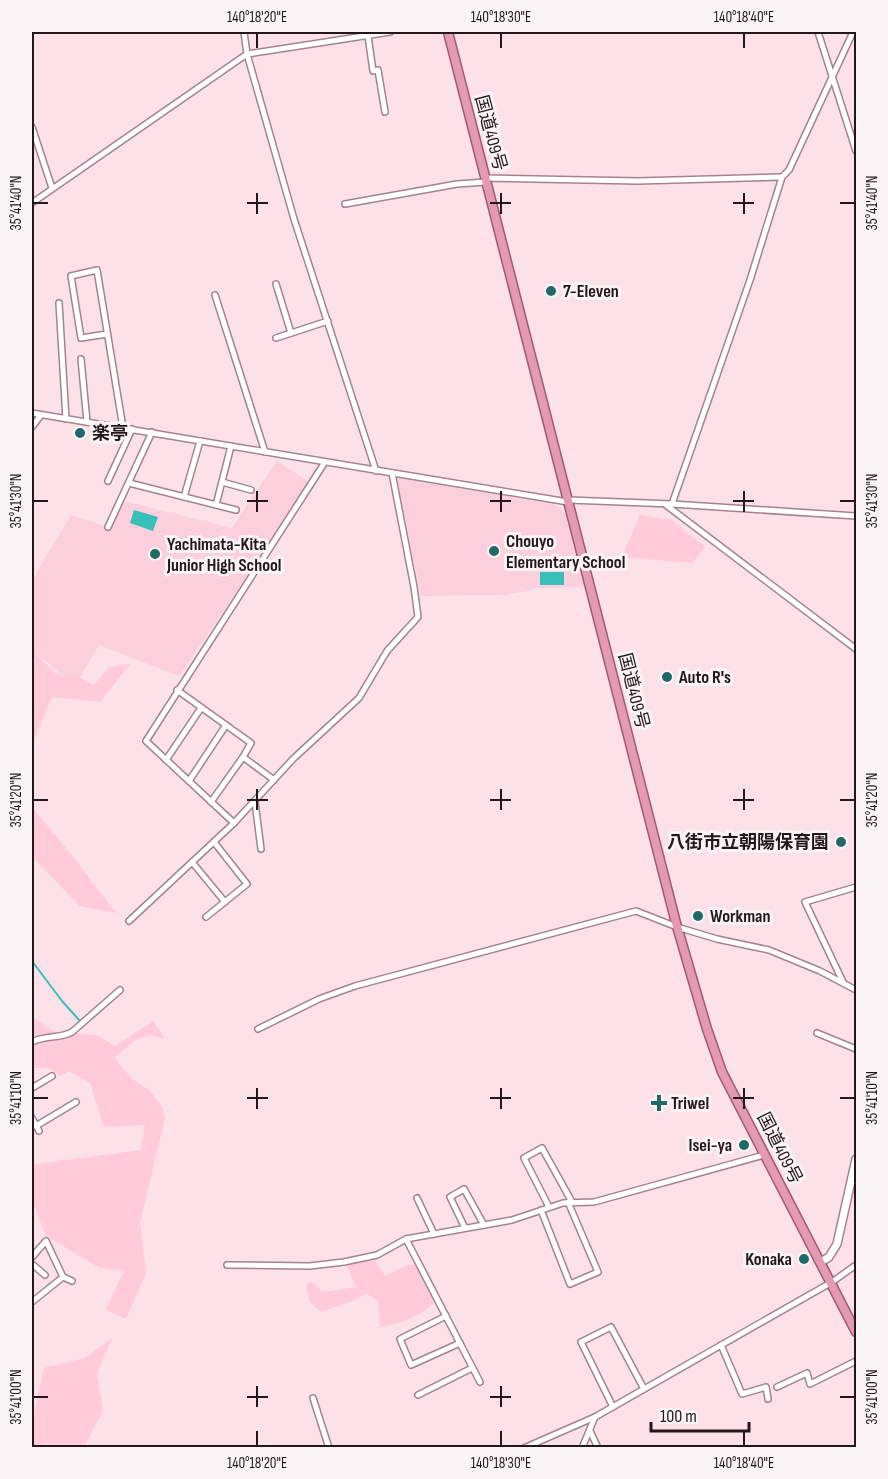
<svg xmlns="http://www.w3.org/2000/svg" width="888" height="1479" viewBox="0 0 888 1479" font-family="'Sofia Sans Condensed','Noto Sans JP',sans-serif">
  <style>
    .built { fill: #fbd0dc }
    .green { fill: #ffcad9 }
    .water { fill: #38bfb7 }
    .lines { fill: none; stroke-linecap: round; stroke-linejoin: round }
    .stream { stroke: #38bfb7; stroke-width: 2 }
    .minor-casing { stroke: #a3848d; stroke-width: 8 }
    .tertiary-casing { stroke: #a3848d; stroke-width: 10 }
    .trunk-casing { stroke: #9d5b71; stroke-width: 11 }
    .minor { stroke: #fff; stroke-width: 5 }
    .tertiary { stroke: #fff; stroke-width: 7 }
    .trunk { stroke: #e49ab2; stroke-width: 8 }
    .ticks { fill: none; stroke: #23171b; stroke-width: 2 }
    .poi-dot { fill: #1f6a66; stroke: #fbf4f6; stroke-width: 2 }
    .labels { text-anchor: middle; stroke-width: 6; stroke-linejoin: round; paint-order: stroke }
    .street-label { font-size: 18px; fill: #23171b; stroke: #fbf4f6 }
    .poi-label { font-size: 18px; font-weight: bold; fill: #23171b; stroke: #fbf4f6; text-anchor: start }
    .neatline { fill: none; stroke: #23171b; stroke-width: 2 }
    .ticks-label { font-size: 15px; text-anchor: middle; fill: #23171b }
  </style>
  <rect width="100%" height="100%" fill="#fde1e8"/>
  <g class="built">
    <polygon points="277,461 311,483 179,676 99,645 75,685 32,650 32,580 71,515 111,528 124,501 232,528"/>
    <polygon points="397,478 554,504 567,515 586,587 538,588 506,595 421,596"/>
  </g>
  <g class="green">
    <polygon points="640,515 672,520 705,547 692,563 622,557"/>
    <polygon points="32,650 56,674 76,676 94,685 109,667 130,664 100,702 52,697 32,744"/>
    <polygon points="32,808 66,848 116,913 80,906 32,857"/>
    <path d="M32,1017L55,1032L97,1035L115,1046L153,1021L165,1039C142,1030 131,1043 115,1058L131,1078L150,1091L162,1107L165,1118L140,1223L146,1273L126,1319L106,1310L124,1271L100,1268L46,1236L32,1200V1166L37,1164L141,1150L145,1125L104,1127L90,1083L69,1071L61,1076L49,1068H32Z"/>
    <path d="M374,1258L385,1276L408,1265H418L436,1301C424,1315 398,1325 380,1327L378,1301L367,1293L353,1301L321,1312L310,1302L306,1284L312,1282L323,1292L356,1287L346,1263Z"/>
    <polygon points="112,1338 97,1373 103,1410 84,1447 32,1447 32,1414 34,1413 44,1368 85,1358"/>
  </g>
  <g class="water">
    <polygon points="134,510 158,517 153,531 130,523"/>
    <rect x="540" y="572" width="24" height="13"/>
  </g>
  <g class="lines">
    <polyline class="stream" points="32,961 62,1001 80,1021"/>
    <defs>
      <g id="minor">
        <polyline points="244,32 247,54 294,219 376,471"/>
        <polyline points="818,32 856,151"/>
        <polyline points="368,36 373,71 378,70 385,112"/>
        <polyline points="32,127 52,188"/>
        <polyline points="485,178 638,181 782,177"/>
        <polyline points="32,203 247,54 390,32"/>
        <polyline points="345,204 457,184 486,182"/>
        <polyline points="276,284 291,333"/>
        <polyline points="215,295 265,452"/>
        <polyline points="59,303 66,419"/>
        <polyline points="107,334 81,338 71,276 97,270 123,428"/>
        <polyline points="276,338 328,321"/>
        <polyline points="81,359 87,422"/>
        <polyline points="32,413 568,502"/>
        <polyline points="32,427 41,415"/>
        <polyline points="108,481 132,429"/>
        <polyline points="222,482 251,490"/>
        <polyline points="129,483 236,510"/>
        <polyline points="184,497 200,441"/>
        <polyline points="569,500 672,504 856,516"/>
        <polyline points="672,504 750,280 782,177 789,170 853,32"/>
        <polyline points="216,505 231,446"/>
        <polyline points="666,505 856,649"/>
        <polyline points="108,527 152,432"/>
        <polyline points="177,690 251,743 243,757 274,780"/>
        <polyline points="166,760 201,708"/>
        <polyline points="189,781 226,725"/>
        <polyline points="211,802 243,757"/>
        <polyline points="255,802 261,849"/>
        <polyline points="234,823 146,741 325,462"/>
        <polyline points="192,862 225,902"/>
        <polyline points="206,917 247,884 214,842"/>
        <polyline points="129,921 234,823 293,759 359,698 387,651 418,617 414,587 392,473"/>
        <polyline points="843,982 805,902 856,887"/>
        <polyline points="258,1029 319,999 355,986 636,911 677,927 717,939 769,950 820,971 856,990"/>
        <polyline points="817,1033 856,1049"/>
        <path d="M32,1042C44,1035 60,1039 72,1032L120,990"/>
        <polyline points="32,1088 52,1076"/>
        <polyline points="32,1118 39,1131"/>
        <polyline points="36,1126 76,1102"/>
        <polyline points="417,1198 434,1234"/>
        <polyline points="549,1207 524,1158 542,1148 572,1202"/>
        <polyline points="541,1210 570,1284 598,1272 568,1202"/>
        <polyline points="465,1228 450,1197 464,1189 484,1225"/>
        <polyline points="406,1239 480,1382"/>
        <polyline points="32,1257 46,1241 63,1277 72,1281"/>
        <polyline points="32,1264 45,1275"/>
        <polyline points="227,1265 310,1266 344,1262 377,1255 406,1239 512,1220 563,1203 594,1202 764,1155"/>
        <polyline points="32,1302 63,1277"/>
        <polyline points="446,1316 400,1339 411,1365 460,1343"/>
        <polyline points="721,1345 742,1394 766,1387 768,1399"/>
        <polyline points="777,1387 807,1373 810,1384 856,1361"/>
        <polyline points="418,1395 472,1368"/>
        <polyline points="313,1398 329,1448"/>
        <polyline points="613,1407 581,1342 611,1327 644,1389"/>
        <polyline points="590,1431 598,1448"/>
        <polyline points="524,1448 595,1417 832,1282 856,1265"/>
        <polyline points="582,1448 595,1417"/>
      </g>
      <polyline id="tertiary" points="821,1262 829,1257 837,1244 856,1159"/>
      <polyline id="trunk" points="448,32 676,923 707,1029 722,1072 856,1332"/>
    </defs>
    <use href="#minor" class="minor-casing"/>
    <use href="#tertiary" class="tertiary-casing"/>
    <use href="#trunk" class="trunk-casing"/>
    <use href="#minor" class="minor"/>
    <use href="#tertiary" class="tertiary"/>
    <use href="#trunk" class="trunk"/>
  </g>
  <path class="ticks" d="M257,33V48M501,33V48M744,33V48M257,193V214M501,193V214M744,193V214M33,203H48M247,203H268M490,203H511M733,203H754M840,203H855M257,491V512M501,491V512M744,491V512M33,501H48M247,501H268M490,501H511M733,501H754M840,501H855M257,789V810M501,789V810M744,789V810M33,800H48M247,800H268M490,800H511M733,800H754M840,800H855M257,1088V1109M501,1088V1109M744,1088V1109M33,1098H48M247,1098H268M490,1098H511M733,1098H754M840,1098H855M257,1386V1407M501,1386V1407M33,1397H48M247,1397H268M490,1397H511M840,1397H855M257,1431V1446M501,1431V1446M744,1431V1446"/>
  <g class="poi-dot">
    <circle cx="551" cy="291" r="6"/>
    <circle cx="80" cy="433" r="6"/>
    <circle cx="494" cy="551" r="6"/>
    <circle cx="155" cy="554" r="6"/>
    <circle cx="667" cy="677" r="6"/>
    <circle cx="841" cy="842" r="6"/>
    <circle cx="698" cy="916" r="6"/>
    <path d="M656 1094h6v6h6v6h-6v6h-6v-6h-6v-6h6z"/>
    <circle cx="744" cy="1145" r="6"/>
    <circle cx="804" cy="1259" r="6"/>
  </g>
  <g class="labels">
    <g class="street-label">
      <text transform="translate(491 133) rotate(75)" y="6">国道409号</text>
      <text transform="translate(634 691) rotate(76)" y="6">国道409号</text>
      <text transform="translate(780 1148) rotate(63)" y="6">国道409号</text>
    </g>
    <g class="poi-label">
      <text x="563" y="297">7-Eleven</text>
      <text x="92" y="439">楽亭</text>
      <text x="506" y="547">Chouyo<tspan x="506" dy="21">Elementary School</tspan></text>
      <text x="167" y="550">Yachimata-Kita<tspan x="167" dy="21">Junior High School</tspan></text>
      <text x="679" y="683">Auto R's</text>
      <text x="829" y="848" text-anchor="end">八街市立朝陽保育園</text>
      <text x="710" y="922">Workman</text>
      <text x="671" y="1109">Triwel</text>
      <text x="732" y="1151" text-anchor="end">Isei-ya</text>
      <text x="792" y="1265" text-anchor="end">Konaka</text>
    </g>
  </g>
  <rect width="888" height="1479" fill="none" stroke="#fbf4f6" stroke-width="66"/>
  <path d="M651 1422v9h98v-9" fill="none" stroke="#23171b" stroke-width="3"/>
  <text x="660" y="1422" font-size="18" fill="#23171b" stroke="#fbf4f6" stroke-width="4.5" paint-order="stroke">100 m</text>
  <rect x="33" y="33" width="822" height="1413" class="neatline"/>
  <g class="ticks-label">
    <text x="257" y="22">140°18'20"E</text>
    <text x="501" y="22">140°18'30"E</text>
    <text x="744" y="22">140°18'40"E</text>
    <text transform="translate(16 203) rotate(-90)" y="5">35°41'40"N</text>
    <text transform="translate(872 203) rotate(-90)" y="5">35°41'40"N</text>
    <text transform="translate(16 501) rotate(-90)" y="5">35°41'30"N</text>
    <text transform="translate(872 501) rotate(-90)" y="5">35°41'30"N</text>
    <text transform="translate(16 800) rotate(-90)" y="5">35°41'20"N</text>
    <text transform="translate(872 800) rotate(-90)" y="5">35°41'20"N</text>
    <text transform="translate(16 1098) rotate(-90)" y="5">35°41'10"N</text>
    <text transform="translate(872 1098) rotate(-90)" y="5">35°41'10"N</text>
    <text transform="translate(16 1397) rotate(-90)" y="5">35°41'00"N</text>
    <text transform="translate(872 1397) rotate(-90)" y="5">35°41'00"N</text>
    <text x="257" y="1468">140°18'20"E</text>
    <text x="501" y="1468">140°18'30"E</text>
    <text x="744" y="1468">140°18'40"E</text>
  </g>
</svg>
